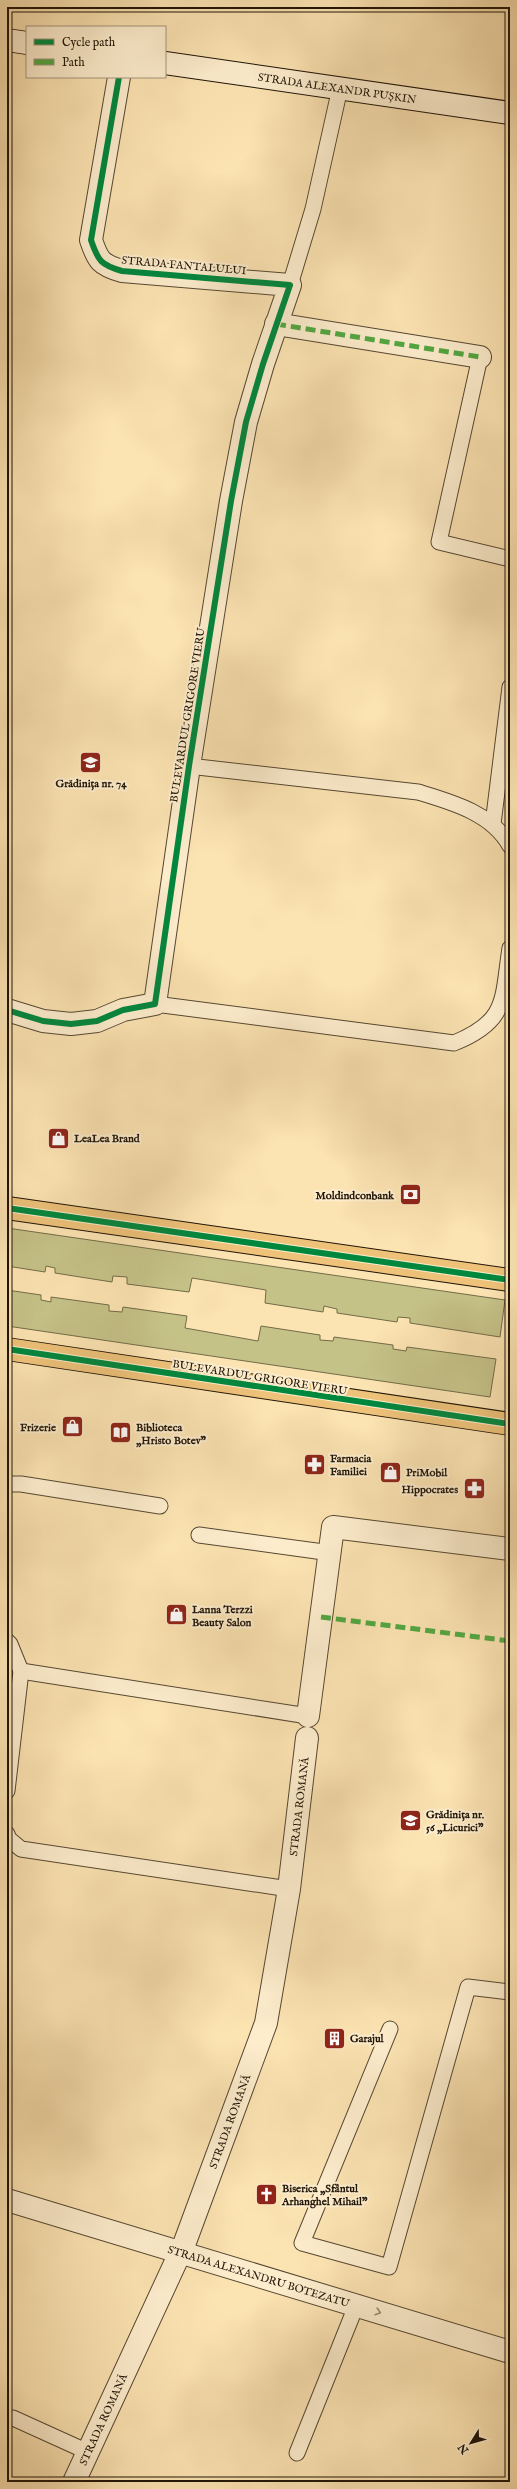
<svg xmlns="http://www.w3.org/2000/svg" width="517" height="2489" viewBox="0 0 517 2489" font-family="'IM FELL English',serif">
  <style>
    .green { fill: #c5c288; stroke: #726b48 }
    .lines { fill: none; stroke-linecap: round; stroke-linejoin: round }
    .lane-casing { stroke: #564832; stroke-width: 17 }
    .street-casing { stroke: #564832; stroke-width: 24 }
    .secondary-casing { stroke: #1f1407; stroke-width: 24 }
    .primary-casing { stroke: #1f1407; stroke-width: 24 }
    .lane { stroke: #fdedcd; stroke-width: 15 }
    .street { stroke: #fdedcd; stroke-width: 22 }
    .secondary { stroke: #fdedcd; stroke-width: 22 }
    .primary { stroke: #eec279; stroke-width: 22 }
    .quiet { stroke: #52a841; stroke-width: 5; stroke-dasharray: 10 5; stroke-linecap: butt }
    .cycleway-casing { stroke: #fdedcd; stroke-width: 8 }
    .cycleway { stroke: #00873e; stroke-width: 6 }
    .oneway { stroke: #998b74 }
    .labels { text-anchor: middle; stroke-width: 4; stroke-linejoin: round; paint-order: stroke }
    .street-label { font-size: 11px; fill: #1f1407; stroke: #fdedcd }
    .poi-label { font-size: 11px; font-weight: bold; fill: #1f1407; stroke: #fdedcd; text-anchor: start }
  </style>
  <rect width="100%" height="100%" fill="#fce3b2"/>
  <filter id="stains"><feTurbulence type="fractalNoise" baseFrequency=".005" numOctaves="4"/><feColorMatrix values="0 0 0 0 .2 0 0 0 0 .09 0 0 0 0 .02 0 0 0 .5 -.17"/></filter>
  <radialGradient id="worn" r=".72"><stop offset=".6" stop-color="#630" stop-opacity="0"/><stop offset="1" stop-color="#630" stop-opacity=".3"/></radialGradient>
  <g class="green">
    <polygon points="7,1228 505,1300 500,1337 410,1323 410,1318 398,1317 397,1322 337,1313 337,1309 324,1306 323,1312 265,1303 266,1290 192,1278 189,1292 127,1284 127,1277 113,1276 112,1282 55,1273 55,1268 46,1266 45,1272 7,1266"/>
    <polygon points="7,1290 41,1295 41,1300 51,1302 51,1297 109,1305 109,1311 122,1312 123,1307 187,1316 185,1328 258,1341 261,1326 320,1335 320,1340 333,1341 334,1337 393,1345 393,1349 406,1351 407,1347 496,1359 490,1397 7,1326"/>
  </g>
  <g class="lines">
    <defs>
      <g id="lane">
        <polyline points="290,285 313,209 340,88"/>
        <polyline points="480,357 439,542 510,559"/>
        <path d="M189,766L418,792C451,802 492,813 510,846"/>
        <polyline points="493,824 510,687"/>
        <path d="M155,1004L454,1043C508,1021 502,1000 510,948"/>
        <polyline points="7,1484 21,1484 160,1506"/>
        <polyline points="199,1535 331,1553"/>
        <polyline points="7,1641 10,1644 21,1671 7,1791"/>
        <polyline points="21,1671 308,1716"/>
        <polyline points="7,1834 9,1839 21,1849 289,1889"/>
        <polyline points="390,2029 302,2243 389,2267 468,1987 510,1992"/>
        <polyline points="13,2418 88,2452"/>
        <polyline points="297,2453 356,2306"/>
      </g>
      <g id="street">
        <polyline points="276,324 480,357"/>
        <path d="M7,1010L43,1021L71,1024L97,1021L123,1010L155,1004L189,766L231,501L246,422L263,364L290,285L122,271C101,265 98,261 91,240L119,77"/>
        <polyline points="308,1716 333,1527 510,1549"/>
        <path id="s1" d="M7,2200L510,2352"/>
        <path id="s2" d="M74,2482L185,2242L266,2023L289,1889L307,1738"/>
      </g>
      <g id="secondary">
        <polyline points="7,40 27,43"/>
        <path id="s3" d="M165,63L510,113"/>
      </g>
      <g id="primary">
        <polyline points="7,1208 510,1280"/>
        <polyline points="7,1349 510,1424"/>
      </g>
    </defs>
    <use href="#lane" class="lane-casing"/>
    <use href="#street" class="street-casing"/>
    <use href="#secondary" class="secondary-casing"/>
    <use href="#primary" class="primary-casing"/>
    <use href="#lane" class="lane"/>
    <use href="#street" class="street"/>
    <use href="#secondary" class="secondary"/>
    <use href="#primary" class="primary"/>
    <g class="quiet">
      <polyline points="276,324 480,357"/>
      <polyline points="321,1617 510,1641"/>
    </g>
    <defs>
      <g id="cycleway">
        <path d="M7,1010L43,1021L71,1024L97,1021L123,1010L155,1004L189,766L231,501L246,422L263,364L290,285L122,271C101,265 98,261 91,240L119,77"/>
        <polyline points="7,1208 510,1280"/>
        <polyline points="7,1349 510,1424"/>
      </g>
    </defs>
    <use href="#cycleway" class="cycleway-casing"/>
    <use href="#cycleway" class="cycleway"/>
  </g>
  <defs><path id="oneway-chevron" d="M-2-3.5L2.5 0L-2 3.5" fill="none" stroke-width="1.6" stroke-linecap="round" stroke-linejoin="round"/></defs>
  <use class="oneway" href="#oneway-chevron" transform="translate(378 2312) rotate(17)"/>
  <defs>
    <symbol id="school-square" viewBox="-11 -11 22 22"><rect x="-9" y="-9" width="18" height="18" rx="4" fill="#8f2418" stroke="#fdedcd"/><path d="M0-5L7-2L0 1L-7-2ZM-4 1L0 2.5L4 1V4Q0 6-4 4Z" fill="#fff"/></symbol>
    <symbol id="shop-square" viewBox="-11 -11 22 22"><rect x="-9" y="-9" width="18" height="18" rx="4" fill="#8f2418" stroke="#fdedcd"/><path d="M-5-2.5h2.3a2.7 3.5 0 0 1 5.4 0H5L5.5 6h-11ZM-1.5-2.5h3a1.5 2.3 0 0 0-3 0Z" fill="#fff"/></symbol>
    <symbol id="bank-square" viewBox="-11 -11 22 22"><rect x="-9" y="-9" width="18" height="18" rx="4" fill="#8f2418" stroke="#fdedcd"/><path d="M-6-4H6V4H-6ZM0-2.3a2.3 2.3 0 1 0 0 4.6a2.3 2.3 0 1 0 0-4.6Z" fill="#fff"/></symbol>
    <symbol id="library-square" viewBox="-11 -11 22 22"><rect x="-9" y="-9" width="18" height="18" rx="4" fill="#8f2418" stroke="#fdedcd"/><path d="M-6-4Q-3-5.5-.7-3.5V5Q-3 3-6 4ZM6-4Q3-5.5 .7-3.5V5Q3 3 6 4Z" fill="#fff"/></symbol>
    <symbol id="pharmacy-square" viewBox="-11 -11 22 22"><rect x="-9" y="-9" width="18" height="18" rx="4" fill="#8f2418" stroke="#fdedcd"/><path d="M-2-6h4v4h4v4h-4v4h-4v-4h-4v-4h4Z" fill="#fff"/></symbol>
    <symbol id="building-square" viewBox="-11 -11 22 22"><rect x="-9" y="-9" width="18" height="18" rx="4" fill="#8f2418" stroke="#fdedcd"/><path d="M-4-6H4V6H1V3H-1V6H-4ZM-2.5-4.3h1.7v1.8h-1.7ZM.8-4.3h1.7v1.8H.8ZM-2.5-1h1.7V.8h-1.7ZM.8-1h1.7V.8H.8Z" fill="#fff"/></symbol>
    <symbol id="church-square" viewBox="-11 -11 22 22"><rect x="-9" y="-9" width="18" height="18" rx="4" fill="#8f2418" stroke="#fdedcd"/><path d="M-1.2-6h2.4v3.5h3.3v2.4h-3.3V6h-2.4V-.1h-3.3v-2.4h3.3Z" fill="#fff"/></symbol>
  </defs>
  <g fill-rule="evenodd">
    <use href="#school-square" x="78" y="750" width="25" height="25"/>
    <use href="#shop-square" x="46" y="1126" width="25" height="25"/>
    <use href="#bank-square" x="398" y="1182" width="25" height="25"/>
    <use href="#shop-square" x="60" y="1414" width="25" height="25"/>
    <use href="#library-square" x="108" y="1420" width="25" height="25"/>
    <use href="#pharmacy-square" x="302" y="1452" width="25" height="25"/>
    <use href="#shop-square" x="378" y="1460" width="25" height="25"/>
    <use href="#pharmacy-square" x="462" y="1476" width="25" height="25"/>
    <use href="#shop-square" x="164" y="1602" width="25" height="25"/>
    <use href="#school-square" x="398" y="1808" width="25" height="25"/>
    <use href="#building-square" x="322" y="2026" width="25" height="25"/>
    <use href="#church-square" x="254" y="2182" width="25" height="25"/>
  </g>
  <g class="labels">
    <g class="street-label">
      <text dy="4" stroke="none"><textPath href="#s3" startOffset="174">STRADA ALEXANDR PUȘKIN</textPath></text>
      <text transform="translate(184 265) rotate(5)" y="4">STRADA FANTALULUI</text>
      <text transform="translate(187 715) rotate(-81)" y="4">BULEVARDUL GRIGORE VIERU</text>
      <text transform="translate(260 1377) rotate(9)" y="4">BULEVARDUL GRIGORE VIERU</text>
      <text dy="4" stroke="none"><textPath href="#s2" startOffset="717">STRADA ROMANĂ</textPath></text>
      <text dy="4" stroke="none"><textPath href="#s2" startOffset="393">STRADA ROMANĂ</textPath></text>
      <text dy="4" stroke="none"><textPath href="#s1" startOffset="263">STRADA ALEXANDRU BOTEZATU</textPath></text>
      <text dy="4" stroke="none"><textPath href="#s2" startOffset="69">STRADA ROMANĂ</textPath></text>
    </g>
    <g class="poi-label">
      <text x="91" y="787" text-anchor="middle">Grădinița nr. 74</text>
      <text x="74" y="1142">LeaLea Brand</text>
      <text x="394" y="1199" text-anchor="end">Moldindconbank</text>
      <text x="56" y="1431" text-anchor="end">Frizerie</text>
      <text x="136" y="1431">Biblioteca<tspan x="136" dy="13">„Hristo Botev”</tspan></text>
      <text x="330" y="1462">Farmacia<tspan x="330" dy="13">Familiei</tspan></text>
      <text x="406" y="1476">PriMobil</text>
      <text x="458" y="1493" text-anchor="end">Hippocrates</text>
      <text x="192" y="1613">Lanna Terzzi<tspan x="192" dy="13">Beauty Salon</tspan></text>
      <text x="426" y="1818">Grădinița nr.<tspan x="426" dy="13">56 „Licurici”</tspan></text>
      <text x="350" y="2042">Garajul</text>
      <text x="282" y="2192">Biserica „Sfântul<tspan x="282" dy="13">Arhanghel Mihail”</tspan></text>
    </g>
  </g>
  <rect width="517" height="2489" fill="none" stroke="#fce3b2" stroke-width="24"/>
  <rect x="8" y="8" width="501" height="2473" fill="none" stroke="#1f1407" stroke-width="2"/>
  <rect x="12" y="12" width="493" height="2465" fill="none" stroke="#1f1407"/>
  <rect x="26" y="26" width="140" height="52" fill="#fdedcd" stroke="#a4967e"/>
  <rect x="34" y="39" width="20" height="6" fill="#00873e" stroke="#a4967e"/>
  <text x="62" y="46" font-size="12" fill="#1f1407">Cycle path</text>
  <rect x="34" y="59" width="20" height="6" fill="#52a841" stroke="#a4967e"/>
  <text x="62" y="66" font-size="12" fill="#1f1407">Path</text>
  <g transform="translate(471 2443) rotate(233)" stroke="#fdedcd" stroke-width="3" paint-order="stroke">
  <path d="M0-3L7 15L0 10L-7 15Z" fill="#1f1407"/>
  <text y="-6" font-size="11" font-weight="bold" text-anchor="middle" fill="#1f1407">N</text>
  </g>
  <rect width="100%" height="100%" filter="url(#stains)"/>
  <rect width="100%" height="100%" fill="url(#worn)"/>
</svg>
